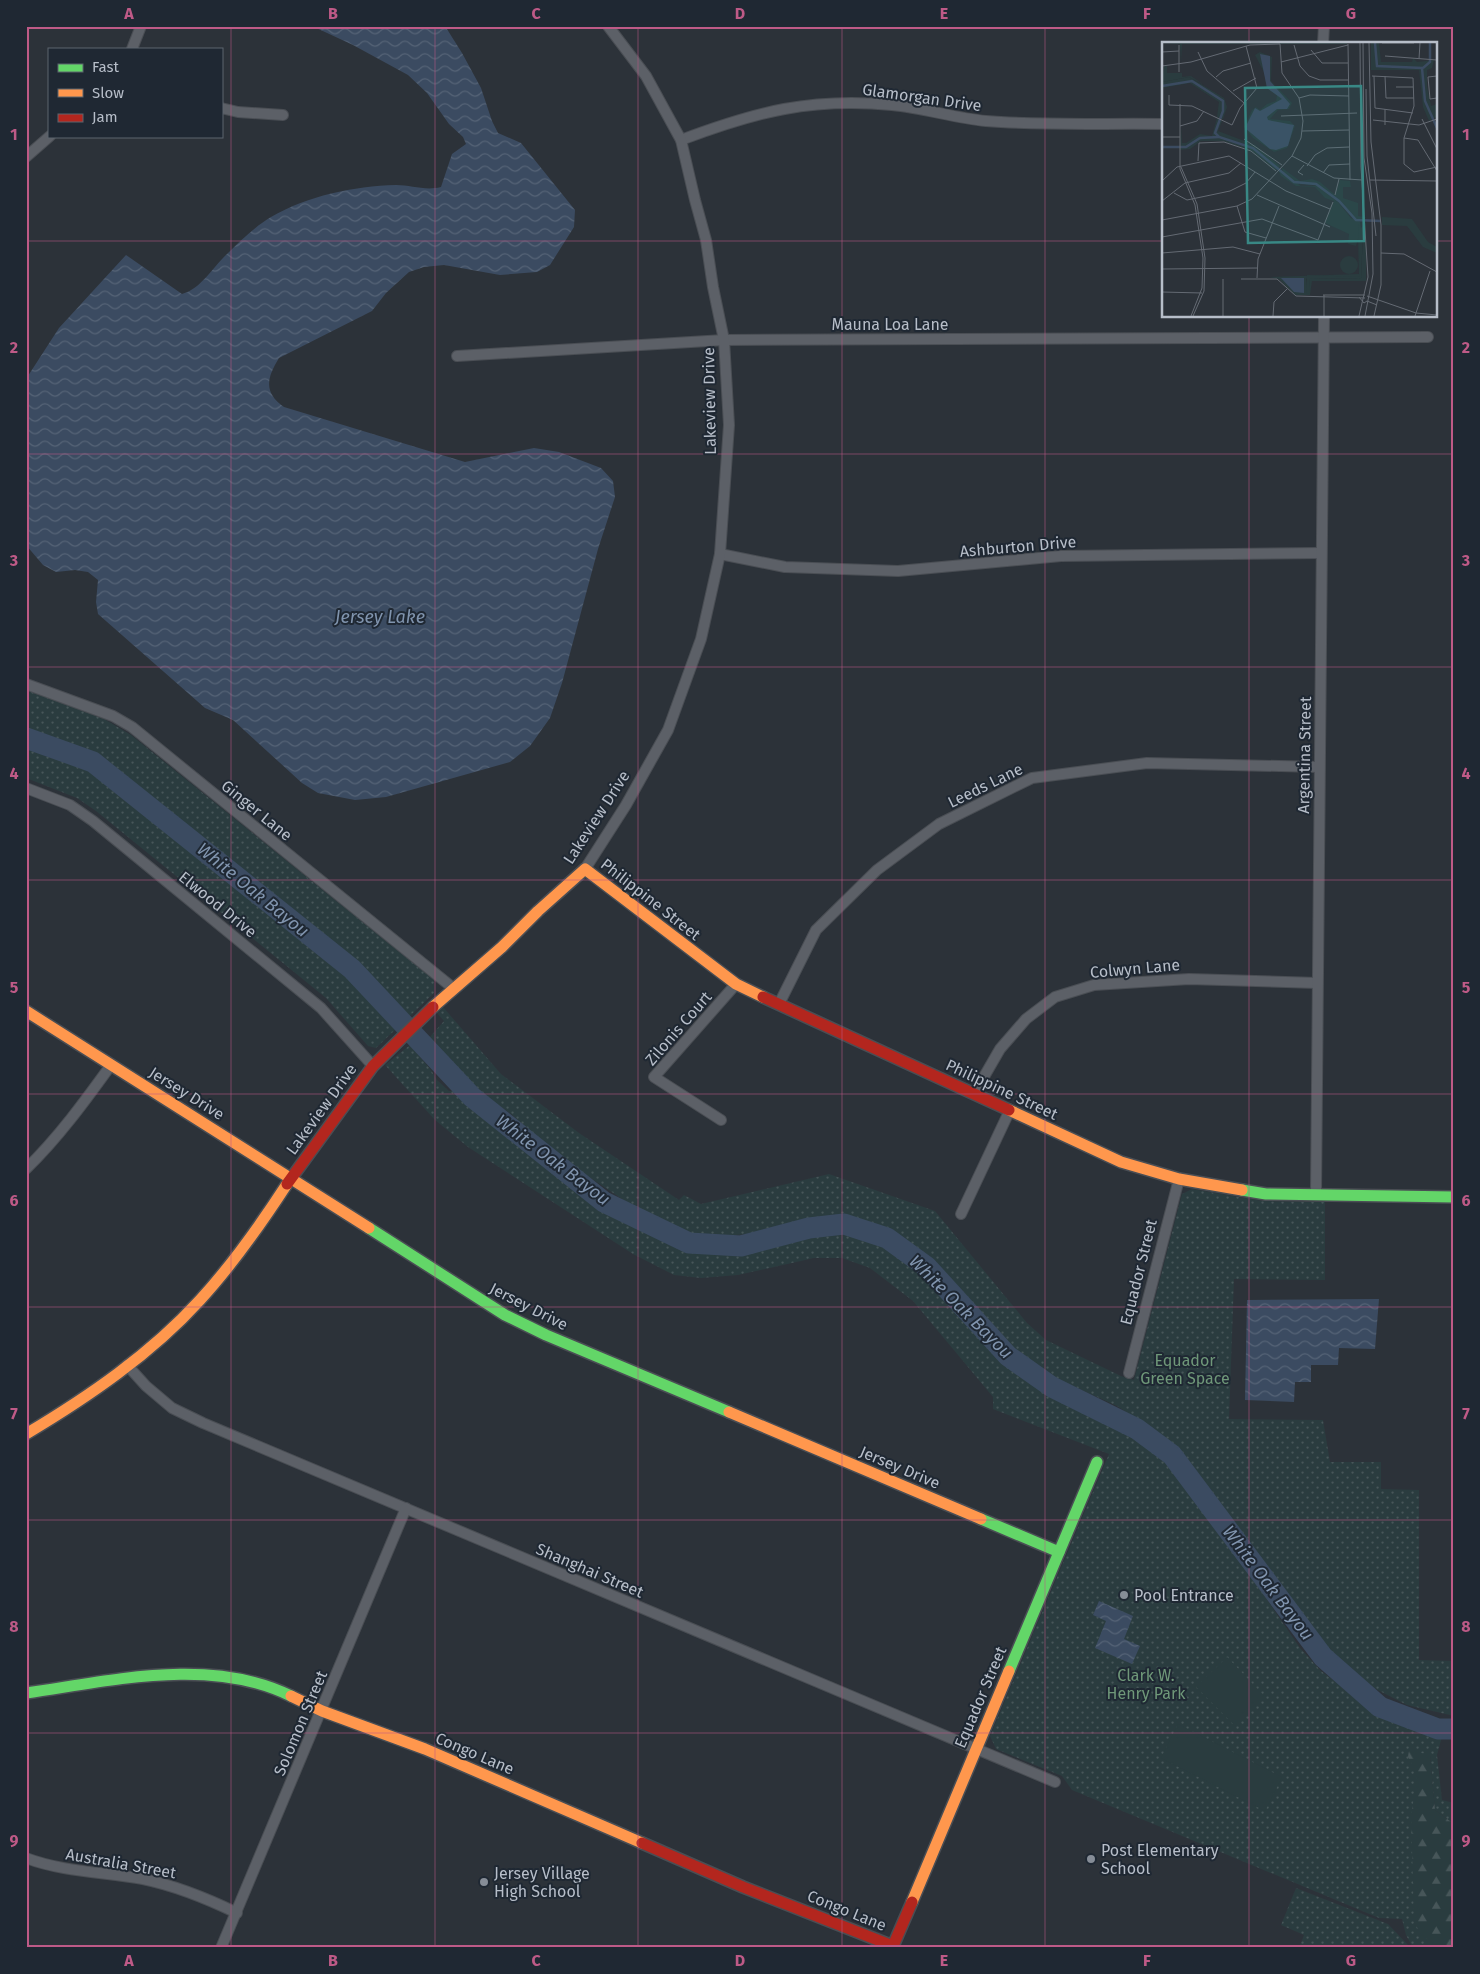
<svg xmlns="http://www.w3.org/2000/svg" width="1480" height="1974" viewBox="0 0 1480 1974" font-family="'Fira Sans',sans-serif">
  <style>
    .grass { fill: url(#grass-dots) }
    .forest { fill: url(#forest-firs) }
    .garden { fill: #2a3c3f }
    .water { fill: url(#water-waves) }
    .lines { fill: none; stroke-linecap: round; stroke-linejoin: round }
    .river { stroke: #3b4b61; stroke-width: 21 }
    .street-casing { stroke: #4a4e54; stroke-width: 12 }
    .fast-casing { stroke: #4a4e54; stroke-width: 14 }
    .slow-casing { stroke: #4a4e54; stroke-width: 14 }
    .jam-casing { stroke: #4a4e54; stroke-width: 14 }
    .street { stroke: #5c6067; stroke-width: 10 }
    .fast { stroke: #63d668; stroke-width: 11 }
    .slow { stroke: #ff974d; stroke-width: 11 }
    .jam { stroke: #b3261e; stroke-width: 11 }
    .grid { fill: none; stroke: #be5a87; stroke-width: 1; stroke-opacity: 0.55 }
    .poi-dot { fill: #868d97; stroke: #1f2833; stroke-width: 2 }
    .labels { text-anchor: middle; stroke-width: 4; stroke-linejoin: round; paint-order: stroke }
    .street-label { font-size: 16px; fill: #b7bec9; stroke: #1f2833 }
    .park-label { font-size: 16px; fill: #6f9879; stroke: #1f2833 }
    .poi-label { font-size: 16px; fill: #b7bec9; stroke: #1f2833; text-anchor: start }
    .water-label { font-size: 18px; font-style: italic; fill: #8094ae; stroke: #1f2833 }
    .inset-river { fill: none; stroke: #3b4b61; stroke-width: 2.5 }
    .inset-road { fill: none; stroke: #646a73; stroke-width: 1 }
    .view { fill: #398885; fill-opacity: 0.15; stroke: #398885; stroke-width: 2.5 }
    .inset-edge { fill: none; stroke: #b7bec9; stroke-width: 2.5 }
    .neatline { fill: none; stroke: #be5a87; stroke-width: 2 }
    .grid-label { font-size: 16px; text-anchor: middle; font-weight: bold; fill: #be5a87 }
  </style>
  <defs>
    <pattern id="grass-dots" width="8" height="8" patternUnits="userSpaceOnUse" patternTransform="scale(1.25)"><rect width="8" height="8" fill="#2a3c3f"/><path d="M2 2h.1M6 6h.1" fill="none" stroke="#475659" stroke-width="1.8" stroke-linecap="round"/></pattern>
    <pattern id="forest-firs" width="22" height="20" patternUnits="userSpaceOnUse" patternTransform="scale(1.25)"><rect width="22" height="20" fill="#2a3c3f"/><path d="M5 1l3.5 6h-7zM16 11l3.5 6h-7z" fill="#475659"/></pattern>
    <pattern id="water-waves" width="16" height="10" patternUnits="userSpaceOnUse" patternTransform="scale(1.25)"><rect width="16" height="10" fill="#3b4b61"/><path d="M0 5q4-4 8 0t8 0" fill="none" stroke="#556376"/></pattern>
  </defs>
  <rect width="100%" height="100%" fill="#2c3239"/>
  <g class="grass">
    <polygon points="26,690 104,719 131,735 434,980 434,993 376,1048 368,1046 326,998 96,811 77,798 26,778"/>
    <polygon points="443,1007 501,1074 579,1133 679,1200 684,1195 701,1204 829,1174 935,1211 1027,1323 1046,1340 1121,1376 1134,1380 1182,1194 1192,1189 1262,1201 1325,1202 1325,1280 1234,1279 1229,1419 1323,1420 1330,1462 1381,1462 1381,1489 1419,1490 1419,1660 1454,1661 1454,1716 1407,1705 1368,1685 1328,1653 1299,1622 1193,1470 1169,1441 1117,1406 1042,1372 1013,1349 938,1264 904,1243 851,1220 828,1217 768,1233 700,1237 649,1217 558,1156 510,1113 475,1090 429,1038 444,1021 437,1013"/>
    <polygon points="410,1045 431,1070 437,1080 449,1091 459,1091 521,1148 580,1193 642,1229 691,1252 731,1254 758,1251 813,1233 841,1232 876,1242 902,1256 1020,1375 1045,1393 1120,1427 1141,1439 1167,1462 1200,1502 1300,1648 1321,1671 1356,1697 1381,1714 1443,1733 1437,1755 1442,1800 1454,1803 1454,1824 1435,1810 1430,1755 1431,1948 1413,1948 1406,1935 1402,1919 1379,1918 1072,1790 1062,1776 996,1749 990,1736 1109,1454 993,1409 993,1397 913,1301 870,1268 842,1258 814,1258 738,1275 701,1278 674,1275 633,1254 468,1147 435,1120 385,1065"/>
    <polygon points="1296,1888 1388,1924 1408,1945 1404,1948 1299,1948 1304,1935 1281,1925"/>
  </g>
  <polygon class="forest" points="1409,1750 1430,1755 1435,1810 1454,1824 1454,1948 1431,1948 1431,1941 1420,1935 1414,1919 1411,1814 1417,1781 1413,1766 1408,1757"/>
  <g class="garden">
    <polygon points="1227,1657 1264,1696 1234,1725 1196,1687"/>
    <polygon points="1178,1724 1282,1777 1265,1811 1161,1758"/>
  </g>
  <g class="water">
    <path d="M312,26H445L462,53L481,88L492,121L498,133L521,143L575,210L574,227L550,265L537,272L500,275L444,265L424,267L409,272L386,293L372,311L279,358C266,379 264,393 284,407L465,462L534,448L559,452L601,468L613,481L615,497L598,549L562,683L550,718L530,746L510,762L386,797L355,800L318,793L302,783L233,720L205,708L98,614L96,602L98,580L88,572L75,570L56,572L43,565L26,545V379L59,328L126,255L182,294C201,289 213,267 227,254C239,242 257,225 271,217C307,196 354,186 396,185C411,185 425,191 441,187L452,154L466,144L463,137L449,124L427,93L408,75L353,45Z"/>
    <polygon points="1379,1299 1375,1349 1339,1348 1338,1365 1311,1365 1311,1382 1295,1382 1294,1402 1245,1400 1247,1300"/>
    <polygon points="1099,1601 1133,1616 1124,1639 1140,1646 1132,1664 1095,1648 1106,1621 1093,1615"/>
  </g>
  <g class="lines">
    <polyline class="river" points="26,738 93,762 352,969 472,1097 604,1202 689,1243 741,1246 809,1228 844,1224 887,1238 927,1267 1008,1356 1052,1387 1137,1429 1172,1455 1323,1657 1380,1707 1438,1729 1454,1729"/>
    <defs>
      <g id="street">
        <polyline points="1323,44 1324,26"/>
        <polyline points="132,49 141,26"/>
        <polyline points="221,108 238,112 283,115"/>
        <path d="M681,140C755,112 812,97 892,105C924,108 954,118 986,121C1044,126 1105,123 1164,124"/>
        <polyline points="26,157 50,136"/>
        <polyline points="457,356 724,340 1428,337"/>
        <polyline points="720,554 785,567 898,571 1061,556 1321,553"/>
        <polyline points="26,684 113,716 132,727 453,988"/>
        <polyline points="26,788 70,805 93,821 321,1008 373,1066"/>
        <polyline points="585,869 626,805 668,730 701,639 720,554 729,425 724,340 713,287 706,240 695,200 681,140 646,76 608,26"/>
        <polyline points="779,1004 816,930 877,870 939,824 1032,778 1147,763 1319,767"/>
        <polyline points="974,1094 1000,1049 1026,1019 1055,997 1094,985 1189,979 1317,983"/>
        <polyline points="721,1120 654,1077 736,984"/>
        <path d="M26,1169C58,1138 85,1101 111,1065"/>
        <polyline points="1316,1194 1324,316"/>
        <polyline points="961,1214 1009,1112"/>
        <polyline points="127,1365 146,1386 172,1408 203,1423 1055,1782"/>
        <polyline points="1129,1373 1179,1179"/>
        <path d="M26,1858C63,1872 104,1872 143,1879C177,1886 206,1898 237,1913"/>
        <polyline points="221,1948 406,1508"/>
      </g>
      <g id="fast">
        <polyline points="1242,1190 1266,1194 1454,1197"/>
        <polyline points="369,1228 505,1315 546,1335 729,1412"/>
        <polyline points="981,1519 1059,1552"/>
        <polyline points="1009,1671 1097,1462"/>
        <path d="M26,1693C111,1681 210,1656 291,1696"/>
      </g>
      <g id="slow">
        <polyline points="433,1007 502,947 538,911 585,869 736,984 763,997"/>
        <polyline points="26,1011 369,1228"/>
        <polyline points="1009,1110 1121,1162 1179,1179 1242,1190"/>
        <polyline points="729,1412 981,1519"/>
        <path d="M26,1434C88,1397 151,1354 200,1300C233,1264 261,1224 287,1184"/>
        <polyline points="291,1696 322,1711 425,1749 642,1843"/>
        <polyline points="912,1902 1009,1671"/>
      </g>
      <g id="jam">
        <polyline points="763,997 1009,1110"/>
        <polyline points="287,1184 373,1066 433,1007"/>
        <polyline points="642,1843 743,1887 893,1946 912,1902"/>
      </g>
    </defs>
    <use href="#street" class="street-casing"/>
    <use href="#fast" class="fast-casing"/>
    <use href="#slow" class="slow-casing"/>
    <use href="#jam" class="jam-casing"/>
    <use href="#street" class="street"/>
    <use href="#fast" class="fast"/>
    <use href="#slow" class="slow"/>
    <use href="#jam" class="jam"/>
  </g>
  <path class="grid" d="M231,26V1948M435,26V1948M638,26V1948M842,26V1948M1045,26V1948M1249,26V44M26,241H1164M1436,241H1454M1249,316V1948M26,454H1454M26,667H1454M26,880H1454M26,1094H1454M26,1307H1454M26,1520H1454M26,1733H1454"/>
  <g class="poi-dot">
    <circle cx="1124" cy="1595" r="5"/>
    <circle cx="1091" cy="1859" r="5"/>
    <circle cx="484" cy="1882" r="5"/>
  </g>
  <g class="labels">
    <g class="street-label">
      <text transform="translate(922 97) rotate(8)" y="6">Glamorgan Drive</text>
      <text x="890" y="330">Mauna Loa Lane</text>
      <text transform="translate(709 401) rotate(-91)" y="6">Lakeview Drive</text>
      <text transform="translate(1018 546) rotate(-5)" y="6">Ashburton Drive</text>
      <text transform="translate(1304 755) rotate(-89)" y="6">Argentina Street</text>
      <text transform="translate(985 785) rotate(-26)" y="6">Leeds Lane</text>
      <text transform="translate(257 810) rotate(39)" y="6">Ginger Lane</text>
      <text transform="translate(596 817) rotate(-57)" y="6">Lakeview Drive</text>
      <text transform="translate(651 899) rotate(38)" y="6">Philippine Street</text>
      <text transform="translate(218 904) rotate(39)" y="6">Elwood Drive</text>
      <text transform="translate(1135 968) rotate(-5)" y="6">Colwyn Lane</text>
      <text transform="translate(678 1028) rotate(-49)" y="6">Zilonis Court</text>
      <text transform="translate(1002 1089) rotate(25)" y="6">Philippine Street</text>
      <text transform="translate(187 1093) rotate(32)" y="6">Jersey Drive</text>
      <text transform="translate(321 1109) rotate(-54)" y="6">Lakeview Drive</text>
      <text transform="translate(1138 1272) rotate(-76)" y="6">Equador Street</text>
      <text transform="translate(529 1306) rotate(27)" y="6">Jersey Drive</text>
      <text transform="translate(900 1467) rotate(23)" y="6">Jersey Drive</text>
      <text transform="translate(590 1570) rotate(23)" y="6">Shanghai Street</text>
      <text transform="translate(980 1697) rotate(-67)" y="6">Equador Street</text>
      <text transform="translate(300 1723) rotate(-67)" y="6">Solomon Street</text>
      <text transform="translate(475 1753) rotate(23)" y="6">Congo Lane</text>
      <text transform="translate(121 1863) rotate(10)" y="6">Australia Street</text>
      <text transform="translate(847 1910) rotate(22)" y="6">Congo Lane</text>
    </g>
    <g class="park-label">
      <text x="1185" y="1366">Equador<tspan x="1185" dy="18">Green Space</tspan></text>
      <text x="1146" y="1681">Clark W.<tspan x="1146" dy="18">Henry Park</tspan></text>
    </g>
    <g class="poi-label">
      <text x="1134" y="1601">Pool Entrance</text>
      <text x="1101" y="1856">Post Elementary<tspan x="1101" dy="18">School</tspan></text>
      <text x="494" y="1879">Jersey Village<tspan x="494" dy="18">High School</tspan></text>
    </g>
    <g class="water-label">
      <text x="380" y="623">Jersey Lake</text>
      <text transform="translate(253 890) rotate(39)" y="6">White Oak Bayou</text>
      <text transform="translate(553 1160) rotate(37)" y="6">White Oak Bayou</text>
      <text transform="translate(961 1307) rotate(45)" y="6">White Oak Bayou</text>
      <text transform="translate(1268 1583) rotate(53)" y="6">White Oak Bayou</text>
    </g>
  </g>
  <g transform="translate(1162 42)">
    <rect width="275" height="275" fill="#2c3239"/>
    <path d="M0,1H185V2H20L19,20L18,2ZM209,1H217L219,20H250L251,16L255,20L272,18L270,26L265,28V44L269,64L275,62L274,75L267,79L261,65L257,28H209ZM98,10L110,15L109,39L130,61L127,67L116,68L108,77L128,79L133,84L125,106L112,110L91,96L82,85L90,68L94,65L98,68L105,62L114,59L115,53L104,46L103,32L93,13ZM27,35L62,56L65,65L61,77L55,75L57,60L28,41L0,46V40ZM55,76L60,79L56,89L93,103L118,124L114,128L90,109L61,99H39L28,107L18,108L19,85L20,101H24L38,92L50,94ZM119,125L138,139L150,137L158,140L173,153L178,138L188,139L189,145H181V156L196,161V174L204,175L201,179L192,177L177,158L158,144L135,141L122,131ZM116,128L139,144H155L176,160L189,176L198,180L199,186L204,180V239H150L148,253H133L117,237L108,235L197,232L196,197L194,204L186,202L187,192L163,181L172,159L163,156L153,145L134,144L119,134ZM201,191L199,236L148,237L146,252L144,237L147,235H198L199,208L197,205ZM220,175L250,177L266,200L275,205V211L261,205L245,184L220,183Z" fill="#2a3c3f" fill-rule="evenodd"/>
    <path d="M2,24H5V31H20V35L29,34L42,43L27,35L0,40ZM196,182L200,188L201,183L203,201L201,189L199,236L148,237L147,252L144,251L145,233L198,235Z" fill="#2a3c3f"/>
    <path d="M178 223a9 9 0 1 1 18 0a9 9 0 1 1-18 0Z" fill="#2a3c3f"/>
    <path d="M98,12L108,14V39L128,62L125,67H115L105,75L106,78L132,83L126,104L114,108L108,107L83,86L93,66L98,69L120,57L105,46ZM119,236H142V251L132,250Z" fill="#3b4b61"/>
    <path class="inset-river" d="M213,1L215,24L260,26L263,59L275,86M261,26L268,20V1M0,44L30,39L61,59V69L53,91L57,95L91,106L132,140L154,142L177,159L194,178L219,179M0,105H24L38,96L57,95"/>
    <path class="inset-road" d="M201,1L202,116L210,171L211,232L203,274M207,1L209,100L219,183V243L212,274M220,1H252M186,2L188,138M17,3V30M132,3L138,24L147,34L158,38H187M149,8L160,21H186M0,10L17,9M36,10L45,29L82,61M223,14L275,18M257,17L258,1M119,20L186,3M0,24L29,20L88,3L118,2L120,31L137,56L141,79L139,96L130,114L90,157L75,164L0,178M210,34L251,36L252,64L242,96V122L252,130L275,125M212,34L213,66L251,71M223,34L224,56H252M275,34L266,35L268,57L275,56M54,35L61,29L89,21M234,45H251M204,47L205,114L214,194M71,49L94,36M7,53V63L30,64L70,83L78,66L95,46L84,4M137,56L148,53L187,54M18,62V127L33,163L41,216L40,246L29,274M223,67V83M119,74L195,71M260,77L275,107M211,78L257,83L275,77M18,84L35,79L42,69M140,89L187,88M0,95H18M242,96L256,98L275,129M82,97L120,123M130,114L172,136L200,138M36,119L37,101L62,100L89,109L114,129M145,124L153,113L165,106L187,105M19,125L35,162L43,216L42,249L31,274M161,131L167,123L188,122M141,133L136,130L142,123M208,138L275,139M0,139L15,125L67,114L124,149L168,167M12,151L25,158L68,149L84,141L93,130M95,153L168,185M173,153L177,137M0,159L23,141L67,131L79,121M75,164L83,190L104,196M0,195L100,177L156,198L171,160M0,211L71,205L98,212M219,211L242,212L275,230M0,227L95,226M95,236L96,217L117,164M61,237V274M79,237H115L134,254L203,256M0,250L40,251M161,253H203M162,253V274M205,254L254,271L275,273M197,255L202,261L205,259L215,263M111,274L112,260L125,247M197,274L206,235L199,125L198,1M253,274L268,229"/>
    <path class="view" d="M199,44L202,199L86,201L83,46Z"/>
    <rect width="275" height="275" class="inset-edge"/>
  </g>
  <rect width="1480" height="1974" fill="none" stroke="#1f2833" stroke-width="55"/>
  <rect x="48" y="48" width="175" height="90" fill="#1f2833" stroke="#5c646f"/>
  <rect x="58" y="64" width="25" height="8" fill="#63d668" stroke="#5c646f"/>
  <text x="92" y="72" font-size="15" fill="#b7bec9">Fast</text>
  <rect x="58" y="89" width="25" height="8" fill="#ff974d" stroke="#5c646f"/>
  <text x="92" y="98" font-size="15" fill="#b7bec9">Slow</text>
  <rect x="58" y="114" width="25" height="8" fill="#b3261e" stroke="#5c646f"/>
  <text x="92" y="122" font-size="15" fill="#b7bec9">Jam</text>
  <rect x="28" y="28" width="1424" height="1918" class="neatline"/>
  <g class="grid-label">
    <text x="129" y="19">A</text>
    <text x="333" y="19">B</text>
    <text x="536" y="19">C</text>
    <text x="740" y="19">D</text>
    <text x="944" y="19">E</text>
    <text x="1147" y="19">F</text>
    <text x="1351" y="19">G</text>
    <text x="14" y="140">1</text>
    <text x="1466" y="140">1</text>
    <text x="14" y="353">2</text>
    <text x="1466" y="353">2</text>
    <text x="14" y="566">3</text>
    <text x="1466" y="566">3</text>
    <text x="14" y="779">4</text>
    <text x="1466" y="779">4</text>
    <text x="14" y="993">5</text>
    <text x="1466" y="993">5</text>
    <text x="14" y="1206">6</text>
    <text x="1466" y="1206">6</text>
    <text x="14" y="1419">7</text>
    <text x="1466" y="1419">7</text>
    <text x="14" y="1632">8</text>
    <text x="1466" y="1632">8</text>
    <text x="14" y="1846">9</text>
    <text x="1466" y="1846">9</text>
    <text x="129" y="1966">A</text>
    <text x="333" y="1966">B</text>
    <text x="536" y="1966">C</text>
    <text x="740" y="1966">D</text>
    <text x="944" y="1966">E</text>
    <text x="1147" y="1966">F</text>
    <text x="1351" y="1966">G</text>
  </g>
</svg>
